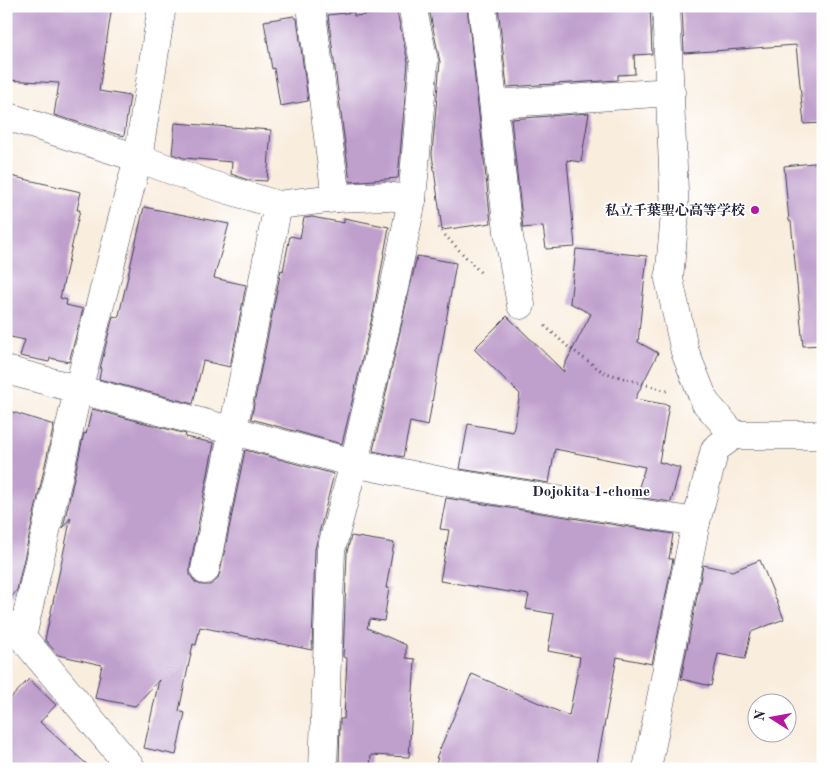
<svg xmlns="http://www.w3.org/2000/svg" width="829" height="775" viewBox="0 0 829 775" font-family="'Old Standard TT','Noto Serif JP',serif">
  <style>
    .building { fill: #bf9fcc }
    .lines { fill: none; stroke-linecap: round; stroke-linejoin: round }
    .minor-casing { stroke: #424053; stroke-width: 29 }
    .path { stroke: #424053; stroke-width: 3; stroke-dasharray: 1 4; stroke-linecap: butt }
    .minor { stroke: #fff; stroke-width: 28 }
    .poi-dot { fill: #b5179e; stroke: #fff; stroke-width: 2 }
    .labels { text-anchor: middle; stroke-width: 4; stroke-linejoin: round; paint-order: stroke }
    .poi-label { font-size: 14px; font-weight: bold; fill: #22223b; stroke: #fff; text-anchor: end }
    .neighbourhood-label { font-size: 15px; font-weight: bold; fill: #22223b; stroke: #fff }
  </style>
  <rect width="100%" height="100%" fill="#fff"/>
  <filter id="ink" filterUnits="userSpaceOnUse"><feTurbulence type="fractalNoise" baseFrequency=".02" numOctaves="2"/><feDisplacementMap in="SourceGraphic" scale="10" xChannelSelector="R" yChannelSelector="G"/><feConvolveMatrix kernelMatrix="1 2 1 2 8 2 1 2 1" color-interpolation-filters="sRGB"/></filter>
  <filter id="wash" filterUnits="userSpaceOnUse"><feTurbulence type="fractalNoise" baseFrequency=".0096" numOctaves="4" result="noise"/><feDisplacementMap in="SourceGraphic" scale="20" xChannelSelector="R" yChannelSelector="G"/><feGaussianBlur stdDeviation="1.12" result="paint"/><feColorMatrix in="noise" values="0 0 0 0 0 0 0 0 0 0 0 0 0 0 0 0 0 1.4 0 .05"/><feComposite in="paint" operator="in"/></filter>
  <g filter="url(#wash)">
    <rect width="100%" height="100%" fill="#f9edde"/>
    <g id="blocks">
      <g class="building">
        <polygon points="9,6 112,6 99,91 130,96 124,136 116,134 54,115 59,83 6,80"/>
        <polygon points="431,6 467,6 491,223 442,230 432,154 440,62 429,9 431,8"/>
        <polygon points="498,6 650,6 652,54 634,55 635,74 618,75 618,80 507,87"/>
        <polygon points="682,6 823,6 823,123 804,124 796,45 684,53"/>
        <polygon points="354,12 354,16 397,12 408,62 398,178 350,182 328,15"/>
        <polygon points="294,16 295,18 297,18 308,101 280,106 274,68 272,69 264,21"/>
        <polygon points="589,113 581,162 567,160 575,247 546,249 543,226 523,228 511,119"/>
        <polygon points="175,123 271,130 267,181 248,180 231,174 232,162 184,158 172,154"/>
        <polygon points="823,162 823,345 803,346 791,221 789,221 784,166"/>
        <polygon points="6,175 81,192 77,210 80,210 60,298 67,300 66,305 83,309 69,362 50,358 49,362 20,356 25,340 6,336"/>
        <polygon points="144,207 229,224 214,278 246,285 230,367 203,361 193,404 99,379 101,369 100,369 113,316 117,317 119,315"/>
        <polygon points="312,217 344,223 344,218 389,227 374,309 342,444 251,419 281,270 283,271 290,236 300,238 304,218"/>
        <polygon points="576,249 647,256 638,342 658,353 635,399 669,405 659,462 680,468 671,502 636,497 645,467 555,449 549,483 460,469 468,424 513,432 520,394 474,349 507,316 564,372 564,366 591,314 570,303"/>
        <polygon points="417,256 456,263 428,426 410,422 403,457 373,451"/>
        <polygon points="92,409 186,434 185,437 214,443 190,567 190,575 195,582 201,585 210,585 217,580 220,573 245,450 334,474 315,549 312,650 200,627 196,645 193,644 179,711 185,713 176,755 144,748 159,680 135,706 95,698 102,665 58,655 45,640 71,517 63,528 84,433 86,434"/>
        <polygon points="6,410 54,425 17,590 6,604"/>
        <polygon points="446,498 673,534 669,559 673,559 652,664 617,657 596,769 434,769 438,758 436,758 472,674 569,716 580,657 548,651 554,614 526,609 529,595 440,581 449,530 440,529"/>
        <polygon points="351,536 394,543 386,588 389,588 384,621 370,619 367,628 406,645 406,658 415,659 409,757 371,755 370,769 339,769 340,719 344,719 347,658 343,657 347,552"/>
        <polygon points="760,560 784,619 751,632 745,659 718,654 711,686 681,679 703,565 732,571"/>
        <polygon points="29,679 56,705 40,722 92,769 6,769 6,703"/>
      </g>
    </g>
  </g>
  <g filter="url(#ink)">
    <use href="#blocks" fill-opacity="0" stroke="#424053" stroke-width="1"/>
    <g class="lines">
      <defs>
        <g id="minor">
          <polyline points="311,6 336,198"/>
          <polyline points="482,6 508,231 521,305"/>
          <polyline points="666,6 675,214 669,279 685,352 705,402 734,435"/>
          <polyline points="494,104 671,92"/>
          <polyline points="6,116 138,158 209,184 278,205 336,198 387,196 412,200"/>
          <polyline points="6,370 354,463 451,483 696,522 715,449 734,435 823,435"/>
          <polyline points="205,570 278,205"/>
          <polyline points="7,624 22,637 132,769"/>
          <polyline points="22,637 78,390 138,158 162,6"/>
          <polyline points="323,769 331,550 354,463 389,312 412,200 424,61 412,6"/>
          <polyline points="647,769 696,522"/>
        </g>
      </defs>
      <use href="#minor" class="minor-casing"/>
      <g class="path">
        <polyline points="438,228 482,274"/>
        <polyline points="545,326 567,346 603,372 667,391"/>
      </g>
      <use href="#minor" class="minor"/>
    </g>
  </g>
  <circle class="poi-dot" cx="755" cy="210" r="5"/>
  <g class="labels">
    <g class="poi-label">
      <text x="745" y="215">私立千葉聖心高等学校</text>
    </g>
    <g class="neighbourhood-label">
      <text x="591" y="496">Dojokita 1-chome</text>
    </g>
  </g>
  <rect width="829" height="775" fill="none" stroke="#fff" stroke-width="25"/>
  <g transform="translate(772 718) rotate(281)"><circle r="24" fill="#ffffff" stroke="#a7a7b1"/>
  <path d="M0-4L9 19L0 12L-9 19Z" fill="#b5179e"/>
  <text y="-8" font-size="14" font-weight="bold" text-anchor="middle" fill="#22223b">N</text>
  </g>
</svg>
